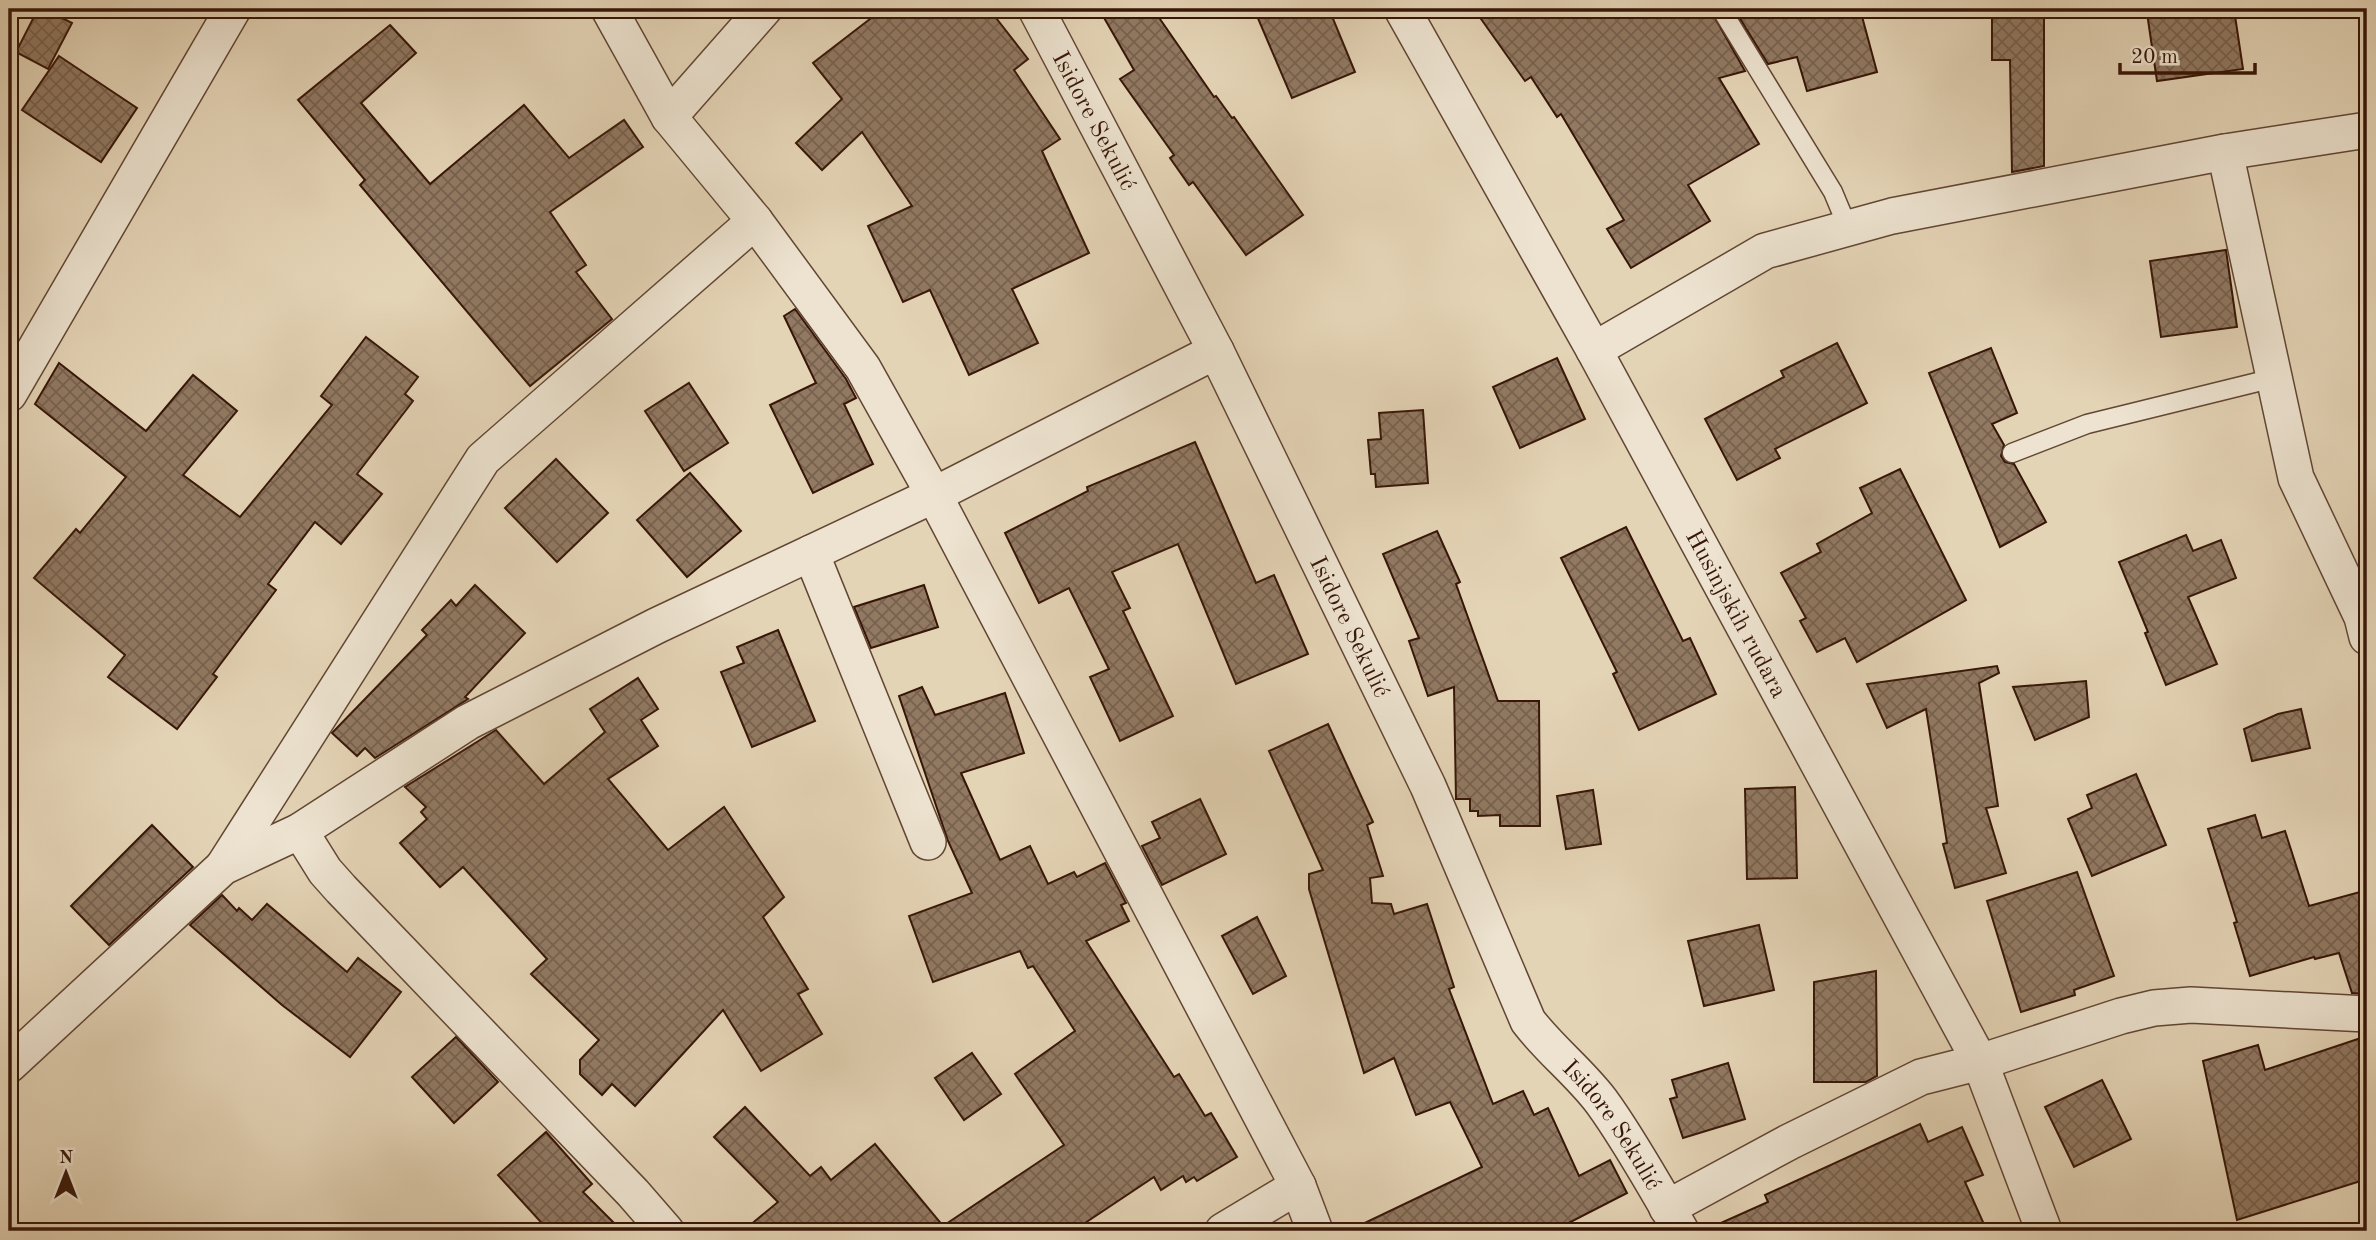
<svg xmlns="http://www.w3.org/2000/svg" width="2376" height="1240" viewBox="0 0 2376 1240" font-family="'Old Standard TT',serif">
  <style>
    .building { fill: url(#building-cross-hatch); stroke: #371608; stroke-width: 2 }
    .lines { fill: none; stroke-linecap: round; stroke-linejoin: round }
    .lane-casing { stroke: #624634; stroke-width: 21 }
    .street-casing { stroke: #624634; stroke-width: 38 }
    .lane { stroke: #ede3d0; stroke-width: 18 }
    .street { stroke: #ede3d0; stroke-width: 35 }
    .labels { text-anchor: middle; stroke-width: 5; stroke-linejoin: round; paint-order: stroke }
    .street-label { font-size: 24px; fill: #371608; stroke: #ede3d0 }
  </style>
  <defs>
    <pattern id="building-cross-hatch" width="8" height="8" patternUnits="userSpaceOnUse" patternTransform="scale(1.75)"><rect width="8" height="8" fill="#917962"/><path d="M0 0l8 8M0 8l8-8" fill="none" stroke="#77624f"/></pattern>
  </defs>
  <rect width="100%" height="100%" fill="#e4d4b6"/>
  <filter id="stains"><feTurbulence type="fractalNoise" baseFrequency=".00286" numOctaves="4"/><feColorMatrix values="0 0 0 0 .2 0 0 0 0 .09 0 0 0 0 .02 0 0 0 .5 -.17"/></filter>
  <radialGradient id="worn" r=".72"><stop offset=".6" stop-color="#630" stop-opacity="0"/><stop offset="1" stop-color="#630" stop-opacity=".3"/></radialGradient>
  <g class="building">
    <polygon points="38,9 44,9 72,23 48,69 16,52"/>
    <polygon points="883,9 989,9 1028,59 1014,70 1060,139 1042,151 1089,253 1012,289 1038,343 969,375 930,290 903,302 868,226 912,206 862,132 822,170 796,143 842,99 813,63"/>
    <polygon points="1099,9 1153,9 1214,97 1216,96 1232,118 1234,117 1303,215 1246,255 1193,182 1189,185 1170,158 1174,155 1120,79 1134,70"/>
    <polygon points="1254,9 1329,9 1355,72 1292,98"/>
    <polygon points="1474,9 1710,9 1745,71 1719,78 1759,144 1688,185 1710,221 1631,268 1607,229 1624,220 1561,114 1557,117 1531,77 1525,81"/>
    <polygon points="1734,9 1860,9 1877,72 1807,91 1797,57 1768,64"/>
    <polygon points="1992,9 2044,9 2044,166 2012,172 2010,60 1992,60"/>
    <polygon points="2175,9 2234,9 2243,69 2157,81 2147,13"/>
    <polygon points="390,25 416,53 361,103 430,184 524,105 569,158 624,120 643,147 550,212 586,265 576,272 612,319 530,386 360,185 365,180 298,100"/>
    <polygon points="59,56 137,108 101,162 22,110"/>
    <polygon points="2226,250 2237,327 2161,337 2150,261"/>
    <polygon points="795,309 846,379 856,398 844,404 873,464 813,493 770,405 816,383 784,316"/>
    <polygon points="366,337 418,377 405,394 413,401 357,474 382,494 341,544 315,522 268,584 276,590 213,674 217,677 177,729 108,677 125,655 34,578 76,529 80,533 126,477 35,404 59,363 146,431 193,375 237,411 183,475 240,517 332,405 321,396"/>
    <polygon points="1837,343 1867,403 1775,449 1780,458 1737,480 1705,419 1784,377 1781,371"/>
    <polygon points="1991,348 2017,413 1992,424 2004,445 2001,456 2005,462 2014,464 2046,522 2000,547 1929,373"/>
    <polygon points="1557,358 1585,419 1520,448 1493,387"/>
    <polygon points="689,383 728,443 684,471 645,411"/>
    <polygon points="1423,410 1428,483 1376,487 1375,474 1371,474 1368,440 1381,439 1379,413"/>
    <polygon points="1195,442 1256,583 1274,575 1308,654 1236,684 1178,544 1112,572 1130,608 1123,611 1173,716 1120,741 1090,677 1109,669 1069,588 1039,603 1005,533 1088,491 1087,487"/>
    <polygon points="556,459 608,513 557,562 505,508"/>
    <polygon points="1900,469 1966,600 1857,662 1845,638 1817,652 1800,621 1806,618 1781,573 1821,552 1817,544 1872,513 1860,488"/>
    <polygon points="690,473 741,531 687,577 637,520"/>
    <polygon points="1626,527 1683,641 1690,638 1716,694 1639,730 1613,674 1617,672 1561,558"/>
    <polygon points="1437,531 1460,582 1456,584 1498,701 1539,701 1540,826 1500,826 1500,815 1478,816 1478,811 1470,811 1470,799 1456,799 1454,687 1428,696 1409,641 1419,638 1383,554"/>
    <polygon points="2186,535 2193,551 2221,540 2236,578 2188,597 2217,664 2166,685 2145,633 2148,632 2119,562"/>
    <polygon points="475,585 525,633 465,697 468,699 375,758 365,748 357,756 332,733 427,635 422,630 451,600 456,606"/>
    <polygon points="924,585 938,627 871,648 854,607"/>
    <polygon points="778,630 815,721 752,747 721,672 744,663 737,647"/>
    <polygon points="1997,666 1999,673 1979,683 1998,806 1986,808 2006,873 1955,888 1943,844 1947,843 1926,709 1887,728 1867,684"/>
    <polygon points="638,678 658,709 641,720 658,746 608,779 668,850 724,807 784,897 763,917 808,989 798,994 822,1034 761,1071 723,1010 635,1106 612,1084 602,1095 580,1074 580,1060 599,1040 531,974 547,959 463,867 440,887 400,843 427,819 421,812 426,807 405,787 496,730 544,784 605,732 590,709"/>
    <polygon points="2086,681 2089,717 2035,740 2013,687"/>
    <polygon points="922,687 935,715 1005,693 1024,753 961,773 1000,860 1030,846 1048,884 1074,872 1077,877 1105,863 1126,903 1121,905 1129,921 1086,941 1174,1077 1179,1074 1205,1116 1211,1113 1237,1157 1197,1181 1194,1177 1186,1182 1183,1176 1161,1190 1154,1177 1073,1231 743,1231 778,1202 714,1137 745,1107 810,1176 821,1167 831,1180 875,1144 943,1226 1064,1145 1015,1074 1075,1031 1033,966 1028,968 1020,951 933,982 909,916 972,893 948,841 899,696"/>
    <polygon points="2301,709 2310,748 2252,761 2244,729 2278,714"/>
    <polygon points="1328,724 1373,822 1367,825 1383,876 1370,878 1372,903 1391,904 1394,914 1427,904 1454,987 1449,989 1493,1104 1523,1091 1534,1115 1548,1108 1579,1176 1610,1160 1627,1193 1553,1231 1348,1231 1482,1167 1450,1102 1416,1115 1394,1058 1364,1073 1309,889 1309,874 1323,870 1269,751"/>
    <polygon points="2136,774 2166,845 2092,876 2068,819 2092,808 2087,795"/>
    <polygon points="1795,787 1797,878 1747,879 1745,789"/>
    <polygon points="1593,790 1601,844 1566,849 1557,796"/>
    <polygon points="1200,799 1226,854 1162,885 1142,846 1160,838 1152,822"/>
    <polygon points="2255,815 2262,838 2285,831 2309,906 2367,890 2367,994 2352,993 2339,953 2315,959 2314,957 2250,976 2234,923 2237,922 2208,829"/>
    <polygon points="152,825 193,867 109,945 71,906"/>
    <polygon points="2077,872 2114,976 2074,990 2075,995 2021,1012 1987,901"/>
    <polygon points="222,895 237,911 239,908 252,920 267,904 347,972 358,958 401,992 350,1057 282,1005 190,925"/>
    <polygon points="1257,917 1286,976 1253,994 1222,936"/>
    <polygon points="1759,925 1774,990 1704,1006 1688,941"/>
    <polygon points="1876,971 1877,1076 1866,1082 1814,1082 1814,982"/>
    <polygon points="2367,1036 2367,1179 2237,1220 2203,1061 2258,1045 2265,1070"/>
    <polygon points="456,1037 498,1082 454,1123 412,1077"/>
    <polygon points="972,1053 1001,1094 964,1120 935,1078"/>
    <polygon points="1728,1063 1745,1119 1683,1138 1670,1099 1677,1097 1672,1080"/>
    <polygon points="2102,1080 2131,1139 2074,1167 2045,1107"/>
    <polygon points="1920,1124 1928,1142 1962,1127 1983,1175 1965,1182 1987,1231 1703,1231 1768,1202 1765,1195"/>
    <polygon points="546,1132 592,1184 583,1192 622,1231 549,1231 498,1175"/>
  </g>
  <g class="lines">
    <defs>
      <g id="lane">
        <polyline points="1721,9 1833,192 1848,228"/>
        <polyline points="2012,453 2087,424 2274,378"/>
      </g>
      <g id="street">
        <polyline points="609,9 669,117 755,221 863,368 934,495 1298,1186 1315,1231"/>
        <path id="s1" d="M1036,9L1216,351L1428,786L1528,1021C1550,1050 1579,1072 1601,1101C1629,1139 1657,1190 1681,1231"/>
        <path id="s2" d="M1402,9L1594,350L1980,1062L2044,1231"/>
        <polyline points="669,117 764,9"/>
        <polyline points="2225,152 2296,478 2362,617 2367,637"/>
        <polyline points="1594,350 1765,251 1892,216 2225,152 2367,130"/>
        <polyline points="9,394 233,9"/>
        <polyline points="811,553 928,842"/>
        <polyline points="300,831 325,871 341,889 633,1193 666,1231"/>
        <polyline points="223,867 483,459 755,221"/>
        <polyline points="9,1065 223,867 300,831 468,722 656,626 934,495 1216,351"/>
        <polyline points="1667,1208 1789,1142 1921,1077 1980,1062 2121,1016 2154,1008 2191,1005 2367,1014"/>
        <polyline points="1223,1231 1298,1186"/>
      </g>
    </defs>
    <use href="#lane" class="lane-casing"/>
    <use href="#street" class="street-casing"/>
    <use href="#lane" class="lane"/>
    <use href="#street" class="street"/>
  </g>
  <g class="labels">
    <g class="street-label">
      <text dy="8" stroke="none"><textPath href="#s1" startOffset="126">Isidore Sekulić</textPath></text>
      <text dy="8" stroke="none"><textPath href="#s2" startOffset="691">Husinjskih rudara</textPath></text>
      <text dy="8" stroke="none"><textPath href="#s1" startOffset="693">Isidore Sekulić</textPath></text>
      <text dy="8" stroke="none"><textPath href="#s1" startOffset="1260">Isidore Sekulić</textPath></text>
    </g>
  </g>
  <rect width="2376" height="1240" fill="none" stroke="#e4d4b6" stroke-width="35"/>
  <rect x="10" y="10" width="2355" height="1219" fill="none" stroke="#371608" stroke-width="3.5"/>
  <rect x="18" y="18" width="2341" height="1205" fill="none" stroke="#371608" stroke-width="2"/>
  <g transform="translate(66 1173)" stroke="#ede3d0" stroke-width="5" paint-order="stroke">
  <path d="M0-5L12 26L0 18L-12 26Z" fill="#371608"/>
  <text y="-10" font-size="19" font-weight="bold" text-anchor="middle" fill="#371608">N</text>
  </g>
  <path d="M2120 63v10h135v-10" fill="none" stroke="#371608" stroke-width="3.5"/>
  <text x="2131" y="63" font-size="21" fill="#371608" stroke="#ede3d0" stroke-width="5" paint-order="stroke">20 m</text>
  <rect width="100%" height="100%" filter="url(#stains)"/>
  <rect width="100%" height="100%" fill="url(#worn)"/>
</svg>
